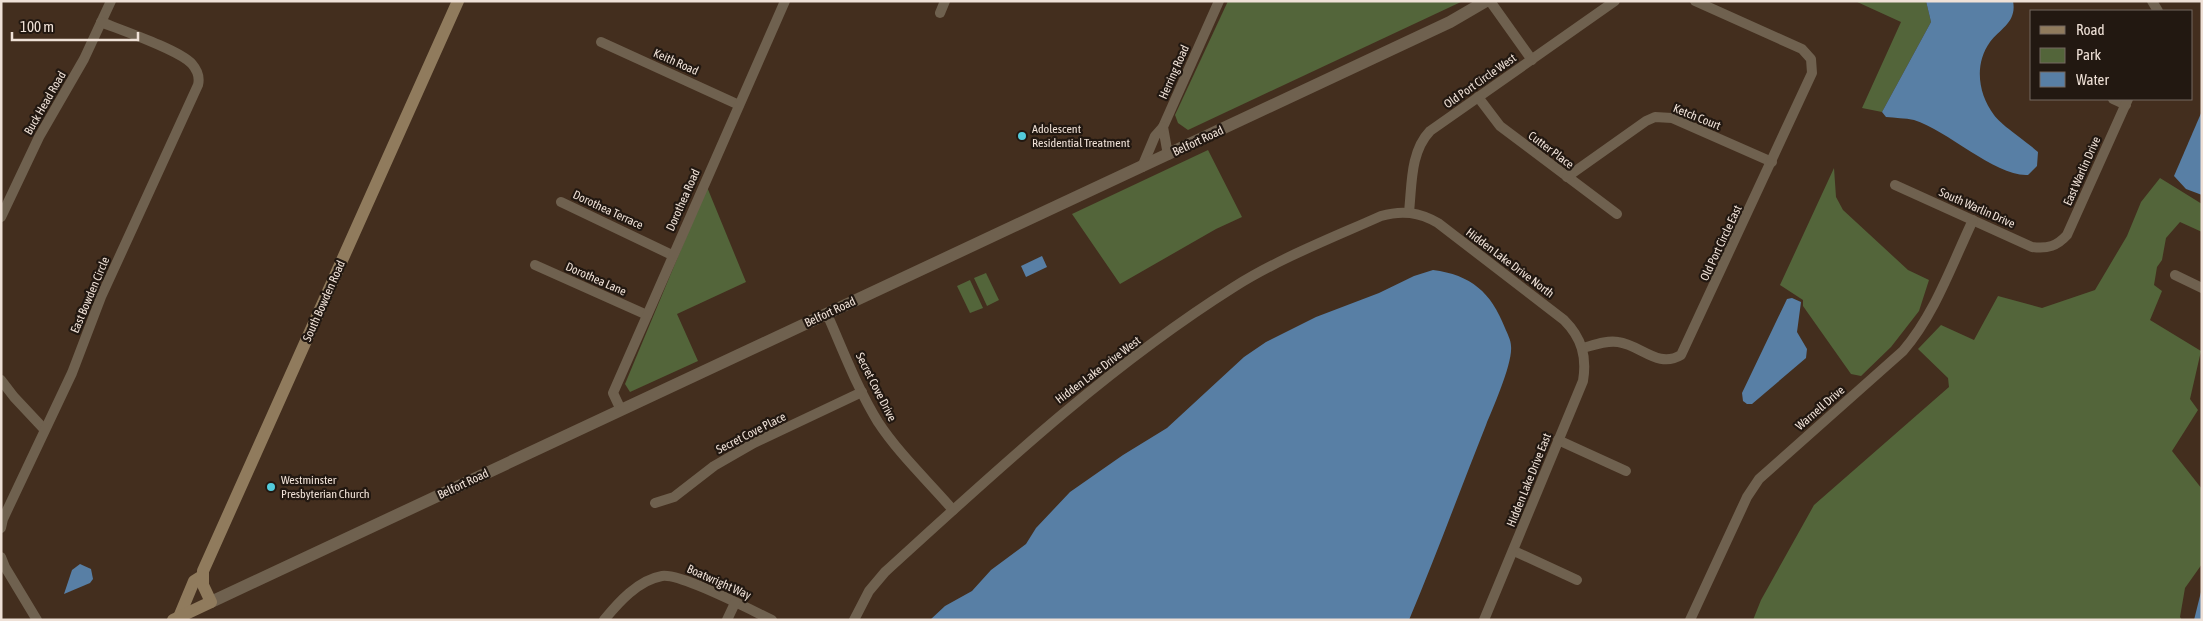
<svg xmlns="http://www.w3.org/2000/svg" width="2203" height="621" viewBox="0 0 2203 621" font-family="'Asap Condensed',sans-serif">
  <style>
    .green { fill: #53653a }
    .water { fill: #587fa5 }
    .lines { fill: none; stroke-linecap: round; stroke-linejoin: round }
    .minor { stroke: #6f614f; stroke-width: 10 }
    .tertiary { stroke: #6f614f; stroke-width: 12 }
    .secondary { stroke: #907b5d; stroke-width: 12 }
    .poi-dot { fill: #53cbdb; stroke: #221811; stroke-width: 2 }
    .labels { text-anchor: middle; stroke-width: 4.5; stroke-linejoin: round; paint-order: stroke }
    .street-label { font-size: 12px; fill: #efe1d7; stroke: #221811 }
    .poi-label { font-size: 12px; fill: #efe1d7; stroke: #221811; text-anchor: start }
  </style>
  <rect width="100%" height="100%" fill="#432e1e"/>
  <g class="green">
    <polygon points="1228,1 1463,1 1188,130 1178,123 1175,115"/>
    <polygon points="1855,1 1926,1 1931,22 1882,112 1862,108 1901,22"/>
    <polygon points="1208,150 1242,217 1216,229 1120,284 1072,214"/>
    <polygon points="1834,168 1836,197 1843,210 1908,270 1929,280 1919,311 1891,347 1861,376 1851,374 1803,306 1803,300 1780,285"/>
    <polygon points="2160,178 2202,204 2202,232 2180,222 2166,238 2162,260 2157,267 2154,285 2162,291 2150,320 2201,351 2190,399 2198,410 2172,451 2202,489 2202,564 2185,588 2180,617 2182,620 1753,620 1761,600 1814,505 1949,387 1948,378 1918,349 1941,325 1974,340 1998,296 2042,308 2095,290 2127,236 2141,202"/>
    <polygon points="707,187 746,282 677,314 698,361 630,392 625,384"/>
    <polygon points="986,273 999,300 987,306 974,278"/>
    <polygon points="970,280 983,308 970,313 957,286"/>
  </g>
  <g class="water">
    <path d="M1926,1H2013C2017,22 2001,28 1990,42C1974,64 1978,94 1994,115C2001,125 2027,142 2038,152L2037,166L2028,175C1996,177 1947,130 1914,120C1905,118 1895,118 1886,117L1882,112L1931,22Z"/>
    <polygon points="2202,111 2202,195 2186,189 2174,176"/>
    <polygon points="1042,256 1047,267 1026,277 1021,266"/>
    <path d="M1433,270C1471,275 1491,292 1505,328C1507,333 1511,340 1511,346C1513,363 1493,408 1486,425C1460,490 1436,556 1409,620H930L945,606L972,591L991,570L1026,544L1036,528L1070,492L1123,455L1167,428L1244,357L1266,342L1316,317L1379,293L1414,276Z"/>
    <polygon points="1792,298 1801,302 1797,332 1807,349 1806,358 1752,404 1747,404 1743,401 1742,393 1787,299"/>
    <polygon points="80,564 91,569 93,579 90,583 64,594 72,570"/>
    <polygon points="2202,588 2202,620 2194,620"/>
  </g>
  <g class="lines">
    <g class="minor">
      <polyline points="1490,1 1532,60"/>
      <polyline points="2152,1 2158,11"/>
      <polyline points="940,13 945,1"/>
      <polyline points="601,42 739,105"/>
      <polyline points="1478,97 1500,126 1617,214"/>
      <polyline points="2113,99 2126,105"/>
      <polyline points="1168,155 1163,127 1219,1"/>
      <polyline points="1142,167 1155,136 1163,127"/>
      <polyline points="1567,177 1646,121 1655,117 1672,118 1772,162"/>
      <path d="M1895,185L2032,247C2048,249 2057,246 2067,235L2128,99"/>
      <polyline points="561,202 672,255"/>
      <path d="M1409,212C1412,185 1410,152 1430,131L1615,1"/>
      <polyline points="1,217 39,137 84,59 111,1"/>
      <polyline points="535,265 647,315"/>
      <polyline points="2175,275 2202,288"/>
      <path d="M827,314C843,350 857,388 878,422C899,454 928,481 953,510"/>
      <path d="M1583,348C1594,345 1607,340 1618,342C1641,345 1658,369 1681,355L1812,73L1811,59L1802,49L1695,1"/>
      <polyline points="1,380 14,397 44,429"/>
      <polyline points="621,410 613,393 785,1"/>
      <polyline points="1558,440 1626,471"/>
      <polyline points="655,503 674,497 714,466 754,443 862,392"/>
      <path d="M1,528L3,519L72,373L101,297L198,85C200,77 198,71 192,64C180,50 121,30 101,22"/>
      <polyline points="1514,551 1577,580"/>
      <polyline points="1,557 5,567 37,620"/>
      <path d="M604,620C618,603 638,580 662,576C681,573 751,610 772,620"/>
      <polyline points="727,620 735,603"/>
      <path d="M854,620L869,591L885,572C996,471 1107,367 1234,287C1280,258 1332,238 1381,216C1402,210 1419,212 1438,223L1564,320C1582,338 1587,357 1583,381L1484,620"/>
      <path d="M1690,620L1747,497L1759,479L1903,351C1935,314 1952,264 1973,220"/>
    </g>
    <polyline class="tertiary" points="211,602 1450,22 1486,1"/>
    <g class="secondary">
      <polyline points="179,617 194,581 202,576"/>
      <polyline points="173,620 211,602 203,585 203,571 458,1"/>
    </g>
  </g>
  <g class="poi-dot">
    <circle cx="1022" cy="136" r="5"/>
    <circle cx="271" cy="487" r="5"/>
  </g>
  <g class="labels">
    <g class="street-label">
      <text transform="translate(676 62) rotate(24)" y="4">Keith Road</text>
      <text transform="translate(1174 72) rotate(-66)" y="4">Herring Road</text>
      <text transform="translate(1480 81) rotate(-35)" y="4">Old Port Circle West</text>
      <text transform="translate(45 103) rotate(-60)" y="4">Buck Head Road</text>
      <text transform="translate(1697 117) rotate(22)" y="4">Ketch Court</text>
      <text transform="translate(1198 141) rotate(-25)" y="4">Belfort Road</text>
      <text transform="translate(1551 150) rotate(37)" y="4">Cutter Place</text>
      <text transform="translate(2082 171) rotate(-66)" y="4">East Warlin Drive</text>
      <text transform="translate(683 200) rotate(-66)" y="4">Dorothea Road</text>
      <text transform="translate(1977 208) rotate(24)" y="4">South Warlin Drive</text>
      <text transform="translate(608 210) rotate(25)" y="4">Dorothea Terrace</text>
      <text transform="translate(1721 243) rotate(-65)" y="4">Old Port Circle East</text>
      <text transform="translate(1510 263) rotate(37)" y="4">Hidden Lake Drive North</text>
      <text transform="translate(596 279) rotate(24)" y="4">Dorothea Lane</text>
      <text transform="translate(90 295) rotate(-67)" y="4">East Bowden Circle</text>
      <text transform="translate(324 301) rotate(-66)" y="4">South Bowden Road</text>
      <text transform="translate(830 312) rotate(-25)" y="4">Belfort Road</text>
      <text transform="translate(1098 370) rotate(-37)" y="4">Hidden Lake Drive West</text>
      <text transform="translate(876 387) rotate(63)" y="4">Secret Cove Drive</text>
      <text transform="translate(1820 408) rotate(-41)" y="4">Warnell Drive</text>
      <text transform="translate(751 433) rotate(-27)" y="4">Secret Cove Place</text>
      <text transform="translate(1529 480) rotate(-68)" y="4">Hidden Lake Drive East</text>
      <text transform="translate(463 484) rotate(-25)" y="4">Belfort Road</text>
      <text transform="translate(719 582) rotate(24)" y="4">Boatwright Way</text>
    </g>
    <g class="poi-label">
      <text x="1032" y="133">Adolescent<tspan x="1032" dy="14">Residential Treatment</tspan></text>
      <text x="281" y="484">Westminster<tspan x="281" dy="14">Presbyterian Church</tspan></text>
    </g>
  </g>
  <rect width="2203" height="621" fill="none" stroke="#efe1d7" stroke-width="5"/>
  <rect x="2030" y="10" width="162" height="90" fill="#221811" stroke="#746860"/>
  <rect x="2040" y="26" width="25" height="8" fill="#907b5d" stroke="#746860"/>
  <text x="2076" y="35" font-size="15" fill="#efe1d7">Road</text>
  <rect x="2040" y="48" width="25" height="15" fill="#53653a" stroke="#746860"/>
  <text x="2076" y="60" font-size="15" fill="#efe1d7">Park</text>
  <rect x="2040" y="72" width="25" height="15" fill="#587fa5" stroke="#746860"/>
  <text x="2076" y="85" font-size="15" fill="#efe1d7">Water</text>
  <path d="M12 32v8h126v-8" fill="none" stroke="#efe1d7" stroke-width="2.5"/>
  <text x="20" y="32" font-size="15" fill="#efe1d7" stroke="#221811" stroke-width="4" paint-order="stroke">100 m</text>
</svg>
